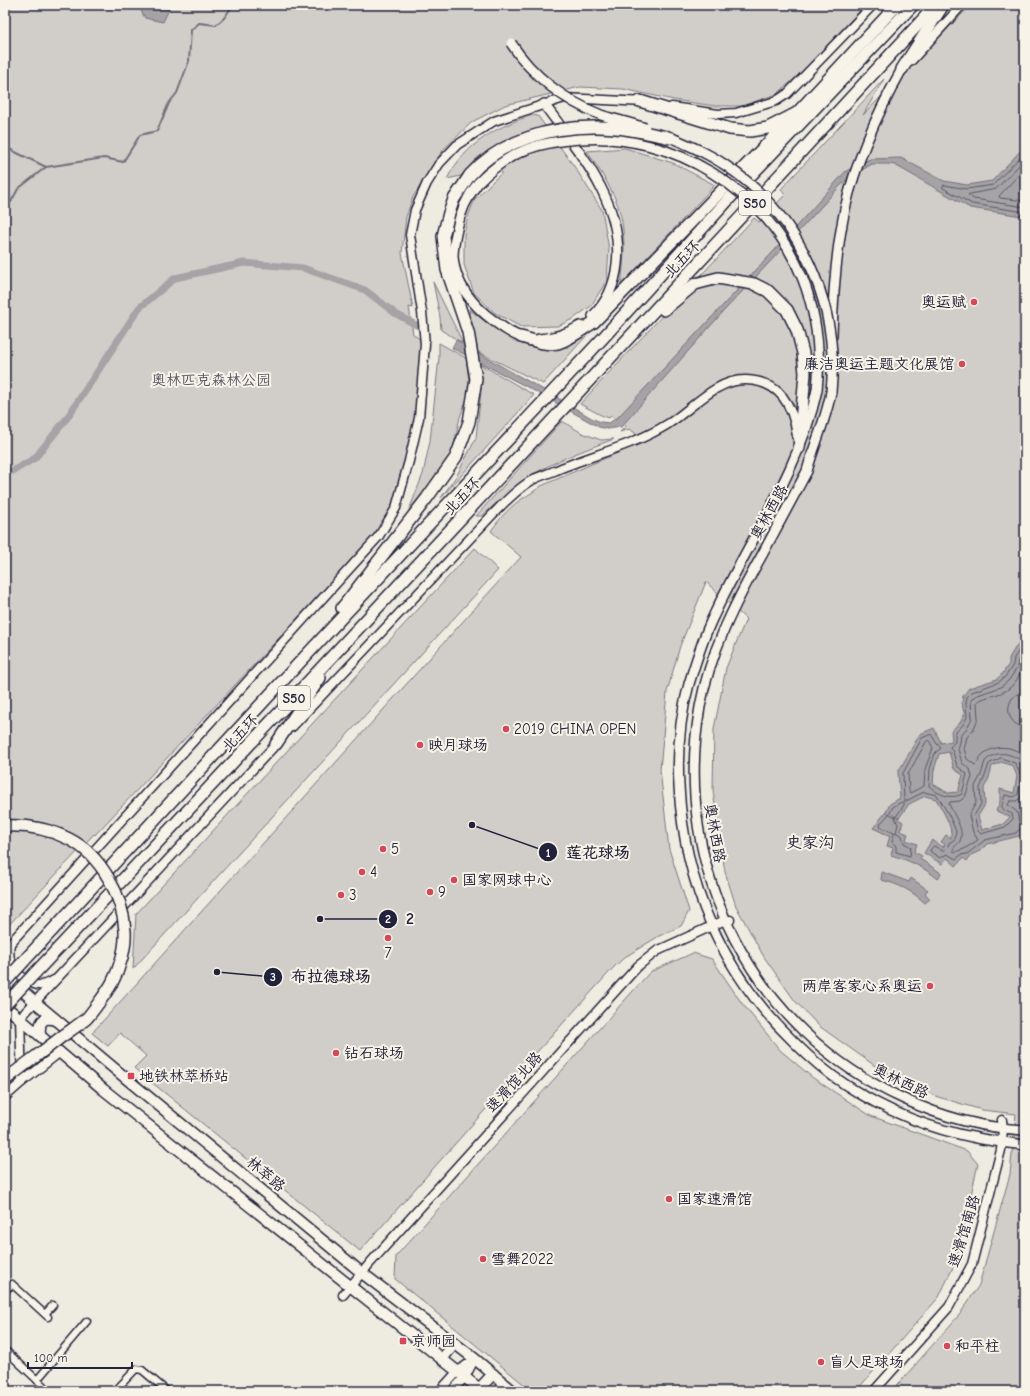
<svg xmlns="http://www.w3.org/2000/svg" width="1030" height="1396" viewBox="0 0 1030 1396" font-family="'Comic Neue','LXGW WenKai TC',sans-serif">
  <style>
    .green { fill: #d1cdc9; stroke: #7a7882 }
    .water { fill: #a6a3a6; stroke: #716f7b; fill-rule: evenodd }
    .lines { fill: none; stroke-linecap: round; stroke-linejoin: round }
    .shore { stroke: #575666; stroke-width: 1 }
    .stream { stroke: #716f7b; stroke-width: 2 }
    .canal { stroke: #a6a3a6; stroke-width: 7 }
    .minor-casing { stroke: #22223b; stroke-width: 9 }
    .tertiary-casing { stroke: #22223b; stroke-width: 11 }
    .secondary-casing { stroke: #22223b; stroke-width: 12 }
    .primary-casing { stroke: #22223b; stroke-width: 13 }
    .motorway-casing { stroke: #22223b; stroke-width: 14 }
    .minor { stroke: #f7f3e8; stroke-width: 6 }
    .tertiary { stroke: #f7f3e8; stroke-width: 8 }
    .secondary { stroke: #f7f3e8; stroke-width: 9 }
    .primary { stroke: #f7f3e8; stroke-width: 10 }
    .motorway { stroke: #f7f3e8; stroke-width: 11 }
    .secondary-bridge-casing { stroke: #22223b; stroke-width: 12; stroke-linecap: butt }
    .motorway-bridge-casing { stroke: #22223b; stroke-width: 14; stroke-linecap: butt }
    .secondary-bridge { stroke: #f7f3e8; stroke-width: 9 }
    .motorway-bridge { stroke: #f7f3e8; stroke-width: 11 }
    .poi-dot { fill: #d1495b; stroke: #f7f3e8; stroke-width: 1.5 }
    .labels { text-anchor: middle; stroke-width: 4; stroke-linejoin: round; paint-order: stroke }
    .shield { fill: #f7f3e8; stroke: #62616f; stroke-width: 1 }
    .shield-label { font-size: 14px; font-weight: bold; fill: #22223b }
    .street-label { font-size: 15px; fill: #22223b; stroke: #f7f3e8 }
    .poi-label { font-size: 15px; fill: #22223b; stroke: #f7f3e8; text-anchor: start }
    .park-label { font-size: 15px; fill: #575566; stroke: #f7f3e8 }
    .neighbourhood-label { font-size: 16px; fill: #22223b; stroke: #f7f3e8 }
    .leader { fill: none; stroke: #22223b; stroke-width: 1.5 }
    .callout-dot { fill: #22223b; stroke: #f7f3e8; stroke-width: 1.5 }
    .mark-label { font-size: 12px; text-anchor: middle; font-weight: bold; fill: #fff }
    .callout-label { font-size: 16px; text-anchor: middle; font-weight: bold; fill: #22223b; stroke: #f7f3e8; stroke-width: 4; stroke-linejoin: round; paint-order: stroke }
  </style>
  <rect width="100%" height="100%" fill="#eeebe1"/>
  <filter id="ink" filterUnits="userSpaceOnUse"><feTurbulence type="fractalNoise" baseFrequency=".025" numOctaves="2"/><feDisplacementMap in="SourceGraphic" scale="8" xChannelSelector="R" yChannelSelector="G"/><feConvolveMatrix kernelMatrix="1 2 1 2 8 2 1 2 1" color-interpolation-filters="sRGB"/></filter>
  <g filter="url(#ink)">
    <g class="green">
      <polygon points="5,5 865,5 803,71 777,94 742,106 715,106 674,100 623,89 580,87 505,105 472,122 443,150 413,197 406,217 402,253 413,308 409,307 413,334 422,341 416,417 393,509 375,535 95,835 94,834 5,929"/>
      <path d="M971,5H1025V1391H892L960,1314L979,1285L1010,1174L1016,1114L982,1110L935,1096L878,1068L819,1026L795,1001L764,957L736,906L725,872L713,791L714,729L726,668L746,619L706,582L680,646L667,692L660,770L669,849L689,911L681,926L659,936L625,957L615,966L517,1074L360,1251L134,1068L146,1056L120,1033L108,1046L92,1033L521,557L491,531C500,518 511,505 525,497C531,493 535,491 541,486L638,444L635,433L630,429L620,432L626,426L611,416L609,418L601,415L580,404C637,341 697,281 754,218L759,222L785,195L781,189L884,79L863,115Z"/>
      <path d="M533,115L538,116L576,169L602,210L609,249L607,280L591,306L573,319L558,326L521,327L495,313L474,293L464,265V234L468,216L475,199L495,179L502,173L489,150L476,159L461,176L447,179C465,144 497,126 533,115Z"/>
      <path d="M625,148L673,163L715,185L621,285C625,254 627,222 613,194C606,179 596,165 587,151Z"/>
      <polygon points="433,282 463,343 441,330 440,317"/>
      <polygon points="469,309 499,332 523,344 554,349 568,347 588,334 543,384 478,352"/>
      <polygon points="439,343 466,358 470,390 460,417 452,454 432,484 408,513 423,474 430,441 439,358"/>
      <polygon points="480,364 534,395 441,498 457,475 476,438 482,382"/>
      <path d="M562,421L582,433L601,440L614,439C579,452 542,465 512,489C502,498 492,507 482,516H476Z"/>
      <polygon points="475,548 498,570 133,969 136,914"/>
      <polygon points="693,953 712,959 741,1002 780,1050 813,1078 871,1116 967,1151 978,1164 956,1261 939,1297 856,1391 532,1391 395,1279 396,1256 650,972"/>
    </g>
    <g class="water">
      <polygon points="138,5 171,5 163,22 145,18"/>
      <path d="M1025,146V216H1022L970,208L895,165L888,164H872L850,177L839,187L811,218L722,313L621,427L608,429L599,427L529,388L452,348L456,340C501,367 548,391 593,419L601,422L609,423L618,417L773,252L846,171L870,159L901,158L944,181L967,185L992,181Z"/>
      <path d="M1025,635V701L1023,708L1025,730V829L1019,836L987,844L980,851L971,855L967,861L963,858L956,866L947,858L942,864L924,853L932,840L943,847L945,844L941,842L946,835L951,838C953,826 942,810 936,799L925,796L909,804L899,818L888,813L903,822L900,831L908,834L906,840L917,844L914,852L922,856L920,859L941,873L938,879C924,867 908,860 891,855L893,848L887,846L890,836L873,828L886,812L890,804L900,798L898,772L920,734L934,728L941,743L952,741L951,731L960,723L964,715L962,702L963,696L969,688L997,679L1003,673L1009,664V658L1017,645ZM949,752L954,769L963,775L958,792L948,793L933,784L934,770L939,754ZM1001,762L1013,766L1017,776L1014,793L1000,789V802L996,811L1010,817L1003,824L982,830L978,816L985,805L984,788L989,778L992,766Z"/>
      <path d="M882,872L909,882L911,878L928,890L925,893L930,899L925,903C912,891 899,884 881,880Z"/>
    </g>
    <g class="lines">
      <g class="shore">
        <polyline points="1025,152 993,185 967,189 944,185 942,187 943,188 972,204 1025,212"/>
        <polyline points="1025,159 996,189 970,194 968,195 974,199 1025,207"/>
        <polyline points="1025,168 999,196 1000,198 1025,201"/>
        <path d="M1025,641L1014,658L1013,665L1006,676L999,682L972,692L967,697L966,703L967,717L963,725L955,733V742L950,747L953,752L957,766L967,774L962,794C951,800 937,794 929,786L930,769L935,753L941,748L937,744L931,734L922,738L903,773L904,801H906L924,792L937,795L949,815L956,831L955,839L949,843L948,847L945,850H941L934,846L930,850L931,852L940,858L947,854L956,859L961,855L967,854L985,840L1016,833L1021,828L1025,827"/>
        <path d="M1025,649L1018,660L1017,668L1009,680L1001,687L975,696L971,700L972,718L967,728L961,735L960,742L958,749L962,763L970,769L972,777L965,797L960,801L950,802L949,804C953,814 965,829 960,841C957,846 953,846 953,851L955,852L964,849L978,840L973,832L969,815L976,803L975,786L981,775L985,761C996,751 1007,752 1019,759L1025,771"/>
        <path d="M1025,661C1021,673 1015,688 1001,693C993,696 984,697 977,702L978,719L973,730L967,737L964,749L967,759L975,765C978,763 979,758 982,755C994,744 1014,745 1025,757"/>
        <path d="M1025,692C1003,693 1003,726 1025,727"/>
        <polygon points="929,740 933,748 925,769 924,786 910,793 909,791 908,774 926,742"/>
        <path d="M1001,758L1015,763L1021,776L1018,794L1014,797L1005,795C1001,810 999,807 1012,814L1013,819L1005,827L981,834L978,831L974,816L981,804L980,788L985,776L989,764Z"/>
        <polyline points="1025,785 1021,798 1016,801 1010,801 1008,805 1017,812 1019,822 1025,822"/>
        <polygon points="902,802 904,802 904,805 895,818 898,824 896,833 894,833 881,827 880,824 889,814 893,807"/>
        <polygon points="897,833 902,836 904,843 911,847 910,856 896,852 896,846 892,842 894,834"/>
      </g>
      <g class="stream">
        <polyline points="7,148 46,167 104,158 123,162 140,135 157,131 169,103 177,93 189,61 191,30 199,23 216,25 224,18 233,5"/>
        <polyline points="5,207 11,202 18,189 46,167"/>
      </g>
      <polyline class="canal" points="5,472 13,471 35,458 67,418 139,308 175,278 244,263 303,268 365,290 396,314 418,326"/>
      <defs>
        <g id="minor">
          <polyline points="5,1291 12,1284 48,1317"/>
          <polyline points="45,1314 53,1305"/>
          <polyline points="5,1350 49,1391"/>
          <polyline points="37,1380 87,1321"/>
          <polyline points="115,1391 136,1369 142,1370 167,1391"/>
        </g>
        <g id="tertiary">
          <polyline points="912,60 962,5"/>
          <polyline points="672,107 718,114 736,113 776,101 787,94 873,5"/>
          <path d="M292,727L493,514C505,502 518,488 534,479C540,476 547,474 554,471C591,455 633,446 668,424C692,409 716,379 746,380C780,381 793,405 797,436"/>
          <path d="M10,943C9,950 8,958 12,965C17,974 32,987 42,985C46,984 51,982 54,980"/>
          <polyline points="5,949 379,536 396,508 409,461 419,418 425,344 422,312 410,235 415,210 427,183 439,164 457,145 494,121 564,98 645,102"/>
          <polyline points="22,1082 60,1052"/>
          <polyline points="5,1097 22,1082 20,1018 280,740"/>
          <polyline points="343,1295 371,1262 638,966 657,951 725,920 730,920"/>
          <polyline points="440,1391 458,1371 475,1359"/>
          <polyline points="452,1391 465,1377 473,1362"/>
          <polyline points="874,1391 949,1307 972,1264 1001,1150 1003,1129 1002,1120"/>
        </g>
        <g id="secondary">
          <path d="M544,104C578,151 624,202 617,264C615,284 607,302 593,316"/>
          <path d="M478,183C467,197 460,212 457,229C455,238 453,248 453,257C455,284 473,306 494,321C504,328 515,337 526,338"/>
          <path d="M832,336C833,294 836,251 845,209C856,160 878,112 902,69"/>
          <path d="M539,339C554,338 567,334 580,326"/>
          <path d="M817,390C799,473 749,539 714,615C703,637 696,661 689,684C680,717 677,752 679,786C684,884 722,973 794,1042C810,1058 827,1073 846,1085C886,1111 930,1129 977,1138C992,1141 1009,1143 1025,1145"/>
          <path d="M831,392C826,420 814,445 807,471C792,499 777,527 762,555C735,603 710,652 700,707C671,870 753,1031 904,1099C942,1117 983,1128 1025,1130"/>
        </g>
        <g id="primary">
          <polyline points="5,975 35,1002 128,1080 362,1273 475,1359 513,1391"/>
          <polyline points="5,1006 104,1090 482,1391"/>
          <path d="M40,1035C39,1022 42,1016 56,1020"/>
          <polyline points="442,1359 455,1343"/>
          <polyline points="479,1389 493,1374"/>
        </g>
        <g id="motorway">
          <polyline points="902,69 942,7"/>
          <polyline points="640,101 730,129 750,131 768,128 797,113 897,5"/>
          <polyline points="664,310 695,284 718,278 754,284 768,291 787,310 797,330 803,353 805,373 799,448"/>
          <path d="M521,337C533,340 546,346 558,343C571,339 583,329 594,322L797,113"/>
          <polyline points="342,608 427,498 456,457 469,422 476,379 468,332 447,270 443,236 449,213 454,199 470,175"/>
          <polyline points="276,744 320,678"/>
          <polyline points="24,961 301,661 602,339 737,190 913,5"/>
          <path d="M35,973C337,652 638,330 936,5"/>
        </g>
      </defs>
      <use href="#minor" class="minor-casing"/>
      <use href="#tertiary" class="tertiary-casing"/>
      <use href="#secondary" class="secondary-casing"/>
      <use href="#primary" class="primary-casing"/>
      <use href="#motorway" class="motorway-casing"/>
      <use href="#minor" class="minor"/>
      <use href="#tertiary" class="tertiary"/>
      <use href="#secondary" class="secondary"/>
      <use href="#primary" class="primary"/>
      <use href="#motorway" class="motorway"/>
      <defs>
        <g id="secondary-bridge">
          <path d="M511,43C532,76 565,101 601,115C616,120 631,123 645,128"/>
          <path d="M665,135C686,144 706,152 725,165C800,215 840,303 831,392"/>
          <path d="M478,183C509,151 537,142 580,139C672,132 768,191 802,277C816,312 821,352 817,390"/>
        </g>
        <g id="motorway-bridge">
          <path d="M470,175C501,140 552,126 598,127C623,127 647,133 671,138"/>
          <path d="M5,826C27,825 49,829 69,839C101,855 123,896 125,931C126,948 120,968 112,983C107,992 93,1011 87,1018C79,1025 69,1031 60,1038C42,1052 23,1066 5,1080"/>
          <polyline points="5,982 24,961"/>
          <polyline points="5,1005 35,973"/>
        </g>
      </defs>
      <use href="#secondary-bridge" class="secondary-bridge-casing"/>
      <use href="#motorway-bridge" class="motorway-bridge-casing"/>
      <use href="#secondary-bridge" class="secondary-bridge"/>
      <use href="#motorway-bridge" class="motorway-bridge"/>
    </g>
  </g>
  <g class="poi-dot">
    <circle cx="974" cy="302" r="4"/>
    <circle cx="962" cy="364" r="4"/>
    <circle cx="506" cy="729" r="4"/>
    <circle cx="420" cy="745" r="4"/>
    <circle cx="383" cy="849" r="4"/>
    <circle cx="362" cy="872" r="4"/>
    <circle cx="454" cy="880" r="4"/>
    <circle cx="430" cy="892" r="4"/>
    <circle cx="341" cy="895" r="4"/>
    <circle cx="388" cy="938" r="4"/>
    <circle cx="930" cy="986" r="4"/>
    <circle cx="336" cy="1053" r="4"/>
    <rect x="127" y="1072" width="8" height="8" rx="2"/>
    <circle cx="669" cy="1199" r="4"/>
    <circle cx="483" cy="1259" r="4"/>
    <rect x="399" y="1337" width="8" height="8" rx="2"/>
    <circle cx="947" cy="1346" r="4"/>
    <circle cx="821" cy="1362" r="4"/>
  </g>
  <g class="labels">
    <g class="shield">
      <rect x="739" y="191" width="32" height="24" rx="3"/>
      <rect x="278" y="686" width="32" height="24" rx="3"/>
    </g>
    <g class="shield-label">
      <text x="755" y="208">S50</text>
      <text x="294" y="703">S50</text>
    </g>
    <g class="street-label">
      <text transform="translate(682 259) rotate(-47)" y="5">北五环</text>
      <text transform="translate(462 496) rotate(-47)" y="5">北五环</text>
      <text transform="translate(769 512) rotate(-61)" y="5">奥林西路</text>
      <text transform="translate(240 733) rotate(-47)" y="5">北五环</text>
      <text transform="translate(715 833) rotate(80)" y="5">奥林西路</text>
      <text transform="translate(901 1081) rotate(26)" y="5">奥林西路</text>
      <text transform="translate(514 1082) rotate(-48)" y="5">速滑馆北路</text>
      <text transform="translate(266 1174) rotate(40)" y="5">林萃路</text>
      <text transform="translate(964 1231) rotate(-73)" y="5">速滑馆南路</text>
    </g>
    <g class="poi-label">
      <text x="966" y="307" text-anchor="end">奥运赋</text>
      <text x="954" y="369" text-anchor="end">廉洁奥运主题文化展馆</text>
      <text x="514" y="734">2019 CHINA OPEN</text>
      <text x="428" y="750">映月球场</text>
      <text x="391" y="854">5</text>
      <text x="370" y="877">4</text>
      <text x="462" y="885">国家网球中心</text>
      <text x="438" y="897">9</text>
      <text x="349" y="900">3</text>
      <text x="388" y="958" text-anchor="middle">7</text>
      <text x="922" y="991" text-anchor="end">两岸客家心系奥运</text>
      <text x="344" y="1058">钻石球场</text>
      <text x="139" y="1081">地铁林萃桥站</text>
      <text x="677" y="1204">国家速滑馆</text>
      <text x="491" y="1264">雪舞2022</text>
      <text x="411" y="1346">京师园</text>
      <text x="955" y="1351">和平柱</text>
      <text x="829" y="1367">盲人足球场</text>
    </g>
    <g class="park-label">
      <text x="211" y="385">奥林匹克森林公园</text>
    </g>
    <g class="neighbourhood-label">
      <text x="810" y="848">史家沟</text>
    </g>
  </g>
  <path class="leader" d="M472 825L548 852M320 919L388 919M217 972L273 977"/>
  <g class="callout-dot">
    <circle cx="472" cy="825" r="4"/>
    <circle cx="320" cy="919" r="4"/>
    <circle cx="217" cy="972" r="4"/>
    <circle cx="548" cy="852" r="10"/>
    <circle cx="388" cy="919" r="10"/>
    <circle cx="273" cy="977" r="10"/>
  </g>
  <g class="mark-label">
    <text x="548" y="857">1</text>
    <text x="388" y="923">2</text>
    <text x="273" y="981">3</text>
  </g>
  <g class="callout-label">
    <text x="598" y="858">莲花球场</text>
    <text x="410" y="924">2</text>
    <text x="331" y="982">布拉德球场</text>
  </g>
  <rect width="1030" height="1396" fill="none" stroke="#f7f3e8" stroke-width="20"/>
  <rect x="10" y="10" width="1010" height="1376" fill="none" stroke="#22223b" stroke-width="1.5" filter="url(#ink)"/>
  <path d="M28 1362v6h104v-6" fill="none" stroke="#22223b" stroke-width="2"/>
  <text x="34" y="1362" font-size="12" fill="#22223b" stroke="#f7f3e8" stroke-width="3" paint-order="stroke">100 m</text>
</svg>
